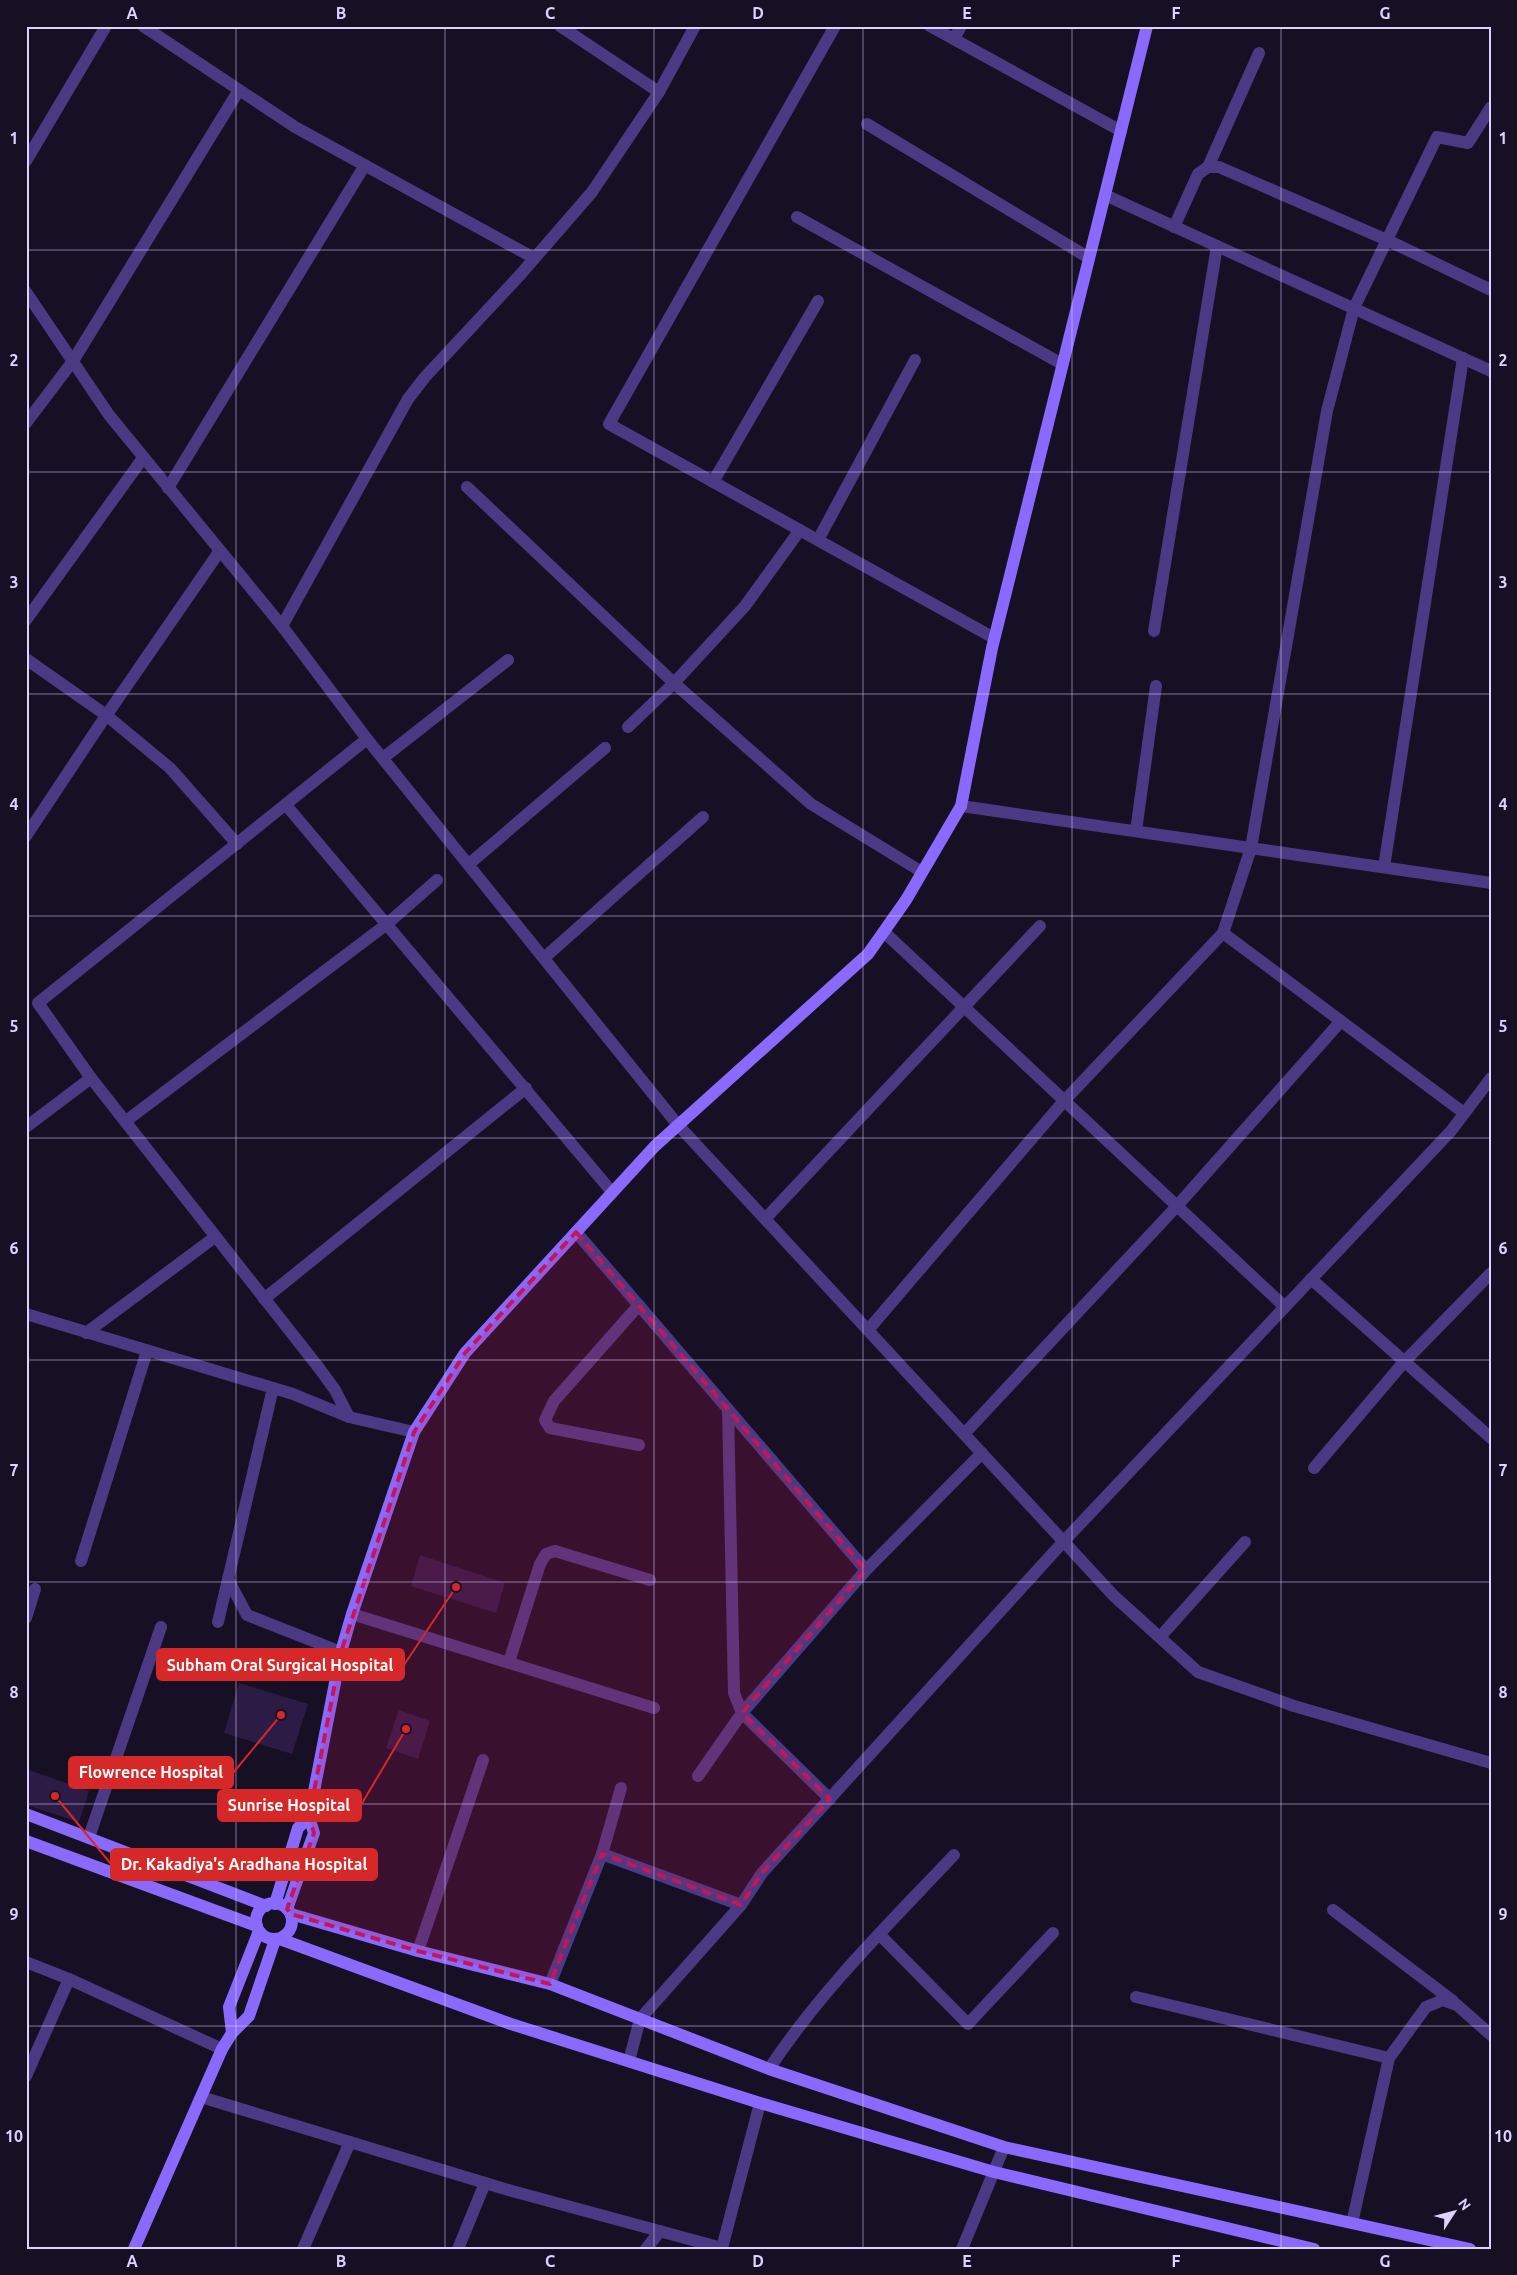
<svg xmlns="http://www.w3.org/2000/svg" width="1517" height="2275" viewBox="0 0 1517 2275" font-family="Ubuntu,sans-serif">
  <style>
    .building { fill: #2c1b45 }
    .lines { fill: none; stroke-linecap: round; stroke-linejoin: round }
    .street { stroke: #4b3a83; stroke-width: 12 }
    .secondary { stroke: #8a6afe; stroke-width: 12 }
    .marked { fill: #c2185b; fill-opacity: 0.2; stroke: #c2185b; stroke-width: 4; stroke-dasharray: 10 6; stroke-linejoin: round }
    .grid { fill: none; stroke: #e0d2ff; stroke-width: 1; stroke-opacity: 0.55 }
    .leader { fill: none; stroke: #d62828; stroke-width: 2 }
    .callout-dot { fill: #d62828; stroke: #170f24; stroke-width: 2 }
    .callout { fill: #d62828; stroke: #d62828; stroke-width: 2 }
    .callout-label { font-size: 16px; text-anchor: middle; font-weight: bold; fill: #fff }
    .neatline { fill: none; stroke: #e0d2ff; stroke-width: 2 }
    .grid-label { font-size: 16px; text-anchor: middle; font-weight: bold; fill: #e0d2ff }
  </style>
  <rect width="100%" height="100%" fill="#170f24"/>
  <g class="building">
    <polygon points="420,1555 505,1583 496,1613 411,1586"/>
    <polygon points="239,1683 308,1704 292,1754 224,1733"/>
    <polygon points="399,1710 430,1721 418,1759 386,1748"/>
    <polygon points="26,1769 89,1791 79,1822 26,1805"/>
  </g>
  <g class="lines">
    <g class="street">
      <polyline points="143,26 295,127 534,258"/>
      <polyline points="560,26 659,92"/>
      <polyline points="835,26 609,424 994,638"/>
      <polyline points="930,26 1121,131"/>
      <polyline points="954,39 961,26"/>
      <polyline points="867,124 1089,258"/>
      <polyline points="26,161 106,26"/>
      <polyline points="1208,167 1259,53"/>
      <polyline points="1105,195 1491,371"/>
      <polyline points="797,217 1062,364"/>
      <polyline points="1174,227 1198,174 1208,167 1219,167 1387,240 1491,290"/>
      <polyline points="26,292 109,415 282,626 367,739 678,1125 1114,1596 1198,1672 1294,1706 1491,1763"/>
      <polyline points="26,423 73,361 239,90"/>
      <polyline points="713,482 818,301"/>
      <polyline points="467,487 674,683 628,727"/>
      <polyline points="168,488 365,165"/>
      <polyline points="800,530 745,606 674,683 811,804 922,872"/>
      <polyline points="818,540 915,360"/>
      <polyline points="26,620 143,458"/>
      <polyline points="282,626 408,399 425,377 520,275 592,192 659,92 695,26"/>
      <polyline points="1154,631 1217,246"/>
      <polyline points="26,659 106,715 170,768 237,844"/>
      <polyline points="383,758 508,660"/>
      <polyline points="286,805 612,1192"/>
      <polyline points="961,806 1491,883"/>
      <polyline points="1136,831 1156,686"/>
      <polyline points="26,836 97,729 219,552"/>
      <polyline points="469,864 605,748"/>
      <polyline points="1384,867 1463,358"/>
      <polyline points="884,932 1285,1307"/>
      <polyline points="544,958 703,817"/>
      <polyline points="1464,1113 1223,933 1251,848 1327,411 1354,308 1437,137 1468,143 1491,107"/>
      <polyline points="126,1121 387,924 437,880"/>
      <polyline points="26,1127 91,1078"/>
      <polyline points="765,1219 1040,926"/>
      <polyline points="576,1232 866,1570"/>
      <polyline points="1311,1279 1491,1438"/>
      <polyline points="264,1299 526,1088"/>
      <polyline points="639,1305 554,1401 545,1420 550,1428 639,1445"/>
      <polyline points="26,1314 293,1394 349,1417 414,1432"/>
      <polyline points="868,1330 1064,1101 1223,933"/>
      <polyline points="86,1333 215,1237"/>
      <polyline points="728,1409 734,1693 742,1713 830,1799"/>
      <polyline points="349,1417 335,1390 319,1368 91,1078 38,1003 367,739"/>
      <polyline points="964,1434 1177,1206 1341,1021"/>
      <polyline points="1314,1468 1404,1362 1491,1273"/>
      <polyline points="81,1561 147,1351"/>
      <polyline points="228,1579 247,1615 341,1652"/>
      <polyline points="352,1614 654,1708"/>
      <polyline points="26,1618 35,1589"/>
      <polyline points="218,1622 273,1388"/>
      <polyline points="1160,1637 1245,1542"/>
      <polyline points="509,1662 540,1564 546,1554 555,1551 650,1580"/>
      <polyline points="698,1776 742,1713 866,1570 982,1453"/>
      <polyline points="89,1837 161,1627"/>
      <polyline points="602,1854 621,1788"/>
      <polyline points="1333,1910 1453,2001"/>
      <polyline points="879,1934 968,2024 1053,1933"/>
      <polyline points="418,1951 483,1760"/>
      <polyline points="26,1962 69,1979 222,2049"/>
      <polyline points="550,1984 602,1854 741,1905"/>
      <polyline points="1136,1997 1389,2058"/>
      <polyline points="629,2061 640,2019 741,1905 762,1873 1064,1541 1451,1131 1491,1078"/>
      <path d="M769,2069C821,1990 889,1924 954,1855"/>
      <polyline points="26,2076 69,1979"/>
      <polyline points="201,2097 512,2191 722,2248 760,2103"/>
      <polyline points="1352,2223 1389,2058 1426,2007 1443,2000 1457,2005 1491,2035"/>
      <polyline points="303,2249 350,2142"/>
      <polyline points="458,2249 485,2183"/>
      <polyline points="646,2249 660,2231"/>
      <polyline points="962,2249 1004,2147"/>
    </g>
    <g class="secondary">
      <polyline points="26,1814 266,1906"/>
      <polyline points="26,1841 257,1926"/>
      <circle cx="274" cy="1921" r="18"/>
      <polyline points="275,1904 298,1828 309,1817"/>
      <polyline points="287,1909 314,1833 309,1817 341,1652 352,1614 414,1432 465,1353 655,1146 868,954 906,900 961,806 992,648 1147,26"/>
      <polyline points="291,1914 418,1951 550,1984 769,2069 1004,2147 1470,2249"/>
      <polyline points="280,1939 511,2024 760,2103 994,2172 1314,2249"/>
      <polyline points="232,2033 229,2007 259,1931"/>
      <polyline points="134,2249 222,2049 232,2033 249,2016 275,1940"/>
    </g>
  </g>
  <path class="marked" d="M576,1232L866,1570L742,1713L830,1799L762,1873L741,1905L602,1854L550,1984L418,1951L291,1914L287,1909L314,1833L309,1817L341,1652L414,1432L465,1353Z"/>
  <path class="grid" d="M236,26V2249M445,26V2249M654,26V2249M863,26V2249M1072,26V2249M1281,26V2249M26,250H1491M26,472H1491M26,694H1491M26,916H1491M26,1138H1491M26,1360H1491M26,1582H1491M26,1804H1491M26,2026H1491"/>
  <path class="leader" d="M456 1587L404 1665M281 1715L233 1773M406 1729L361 1805M55 1796L111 1864"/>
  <g class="callout-dot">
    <circle cx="456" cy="1587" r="5"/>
    <circle cx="281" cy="1715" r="5"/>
    <circle cx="406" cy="1729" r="5"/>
    <circle cx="55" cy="1796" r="5"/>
  </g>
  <g class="callout">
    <rect x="157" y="1649" width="247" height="31" rx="5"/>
    <rect x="69" y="1757" width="164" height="31" rx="5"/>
    <rect x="218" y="1790" width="143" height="31" rx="5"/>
    <rect x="111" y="1849" width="266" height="31" rx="5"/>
  </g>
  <g class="callout-label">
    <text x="280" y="1671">Subham Oral Surgical Hospital</text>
    <text x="151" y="1778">Flowrence Hospital</text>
    <text x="289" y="1811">Sunrise Hospital</text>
    <text x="244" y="1870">Dr. Kakadiya's Aradhana Hospital</text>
  </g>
  <rect width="1517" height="2275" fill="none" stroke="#170f24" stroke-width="55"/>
  <g transform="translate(1454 2212) rotate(54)" stroke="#170f24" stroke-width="4" paint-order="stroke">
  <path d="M0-4L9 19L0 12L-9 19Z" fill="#e0d2ff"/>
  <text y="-8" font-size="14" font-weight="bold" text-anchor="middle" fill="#e0d2ff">N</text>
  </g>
  <rect x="28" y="28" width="1462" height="2220" class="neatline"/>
  <g class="grid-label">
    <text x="132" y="19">A</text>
    <text x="341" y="19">B</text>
    <text x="550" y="19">C</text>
    <text x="758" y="19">D</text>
    <text x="967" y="19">E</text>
    <text x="1176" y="19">F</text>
    <text x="1385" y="19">G</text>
    <text x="14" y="144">1</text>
    <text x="1503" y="144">1</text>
    <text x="14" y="366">2</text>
    <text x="1503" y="366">2</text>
    <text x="14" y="588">3</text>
    <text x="1503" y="588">3</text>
    <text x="14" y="810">4</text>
    <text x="1503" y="810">4</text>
    <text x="14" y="1032">5</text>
    <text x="1503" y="1032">5</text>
    <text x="14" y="1254">6</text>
    <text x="1503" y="1254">6</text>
    <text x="14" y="1476">7</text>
    <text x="1503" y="1476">7</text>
    <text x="14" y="1698">8</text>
    <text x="1503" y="1698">8</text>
    <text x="14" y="1920">9</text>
    <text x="1503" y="1920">9</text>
    <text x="14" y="2142">10</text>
    <text x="1503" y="2142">10</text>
    <text x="132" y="2267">A</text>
    <text x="341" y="2267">B</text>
    <text x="550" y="2267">C</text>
    <text x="758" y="2267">D</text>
    <text x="967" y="2267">E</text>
    <text x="1176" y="2267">F</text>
    <text x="1385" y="2267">G</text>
  </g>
</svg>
